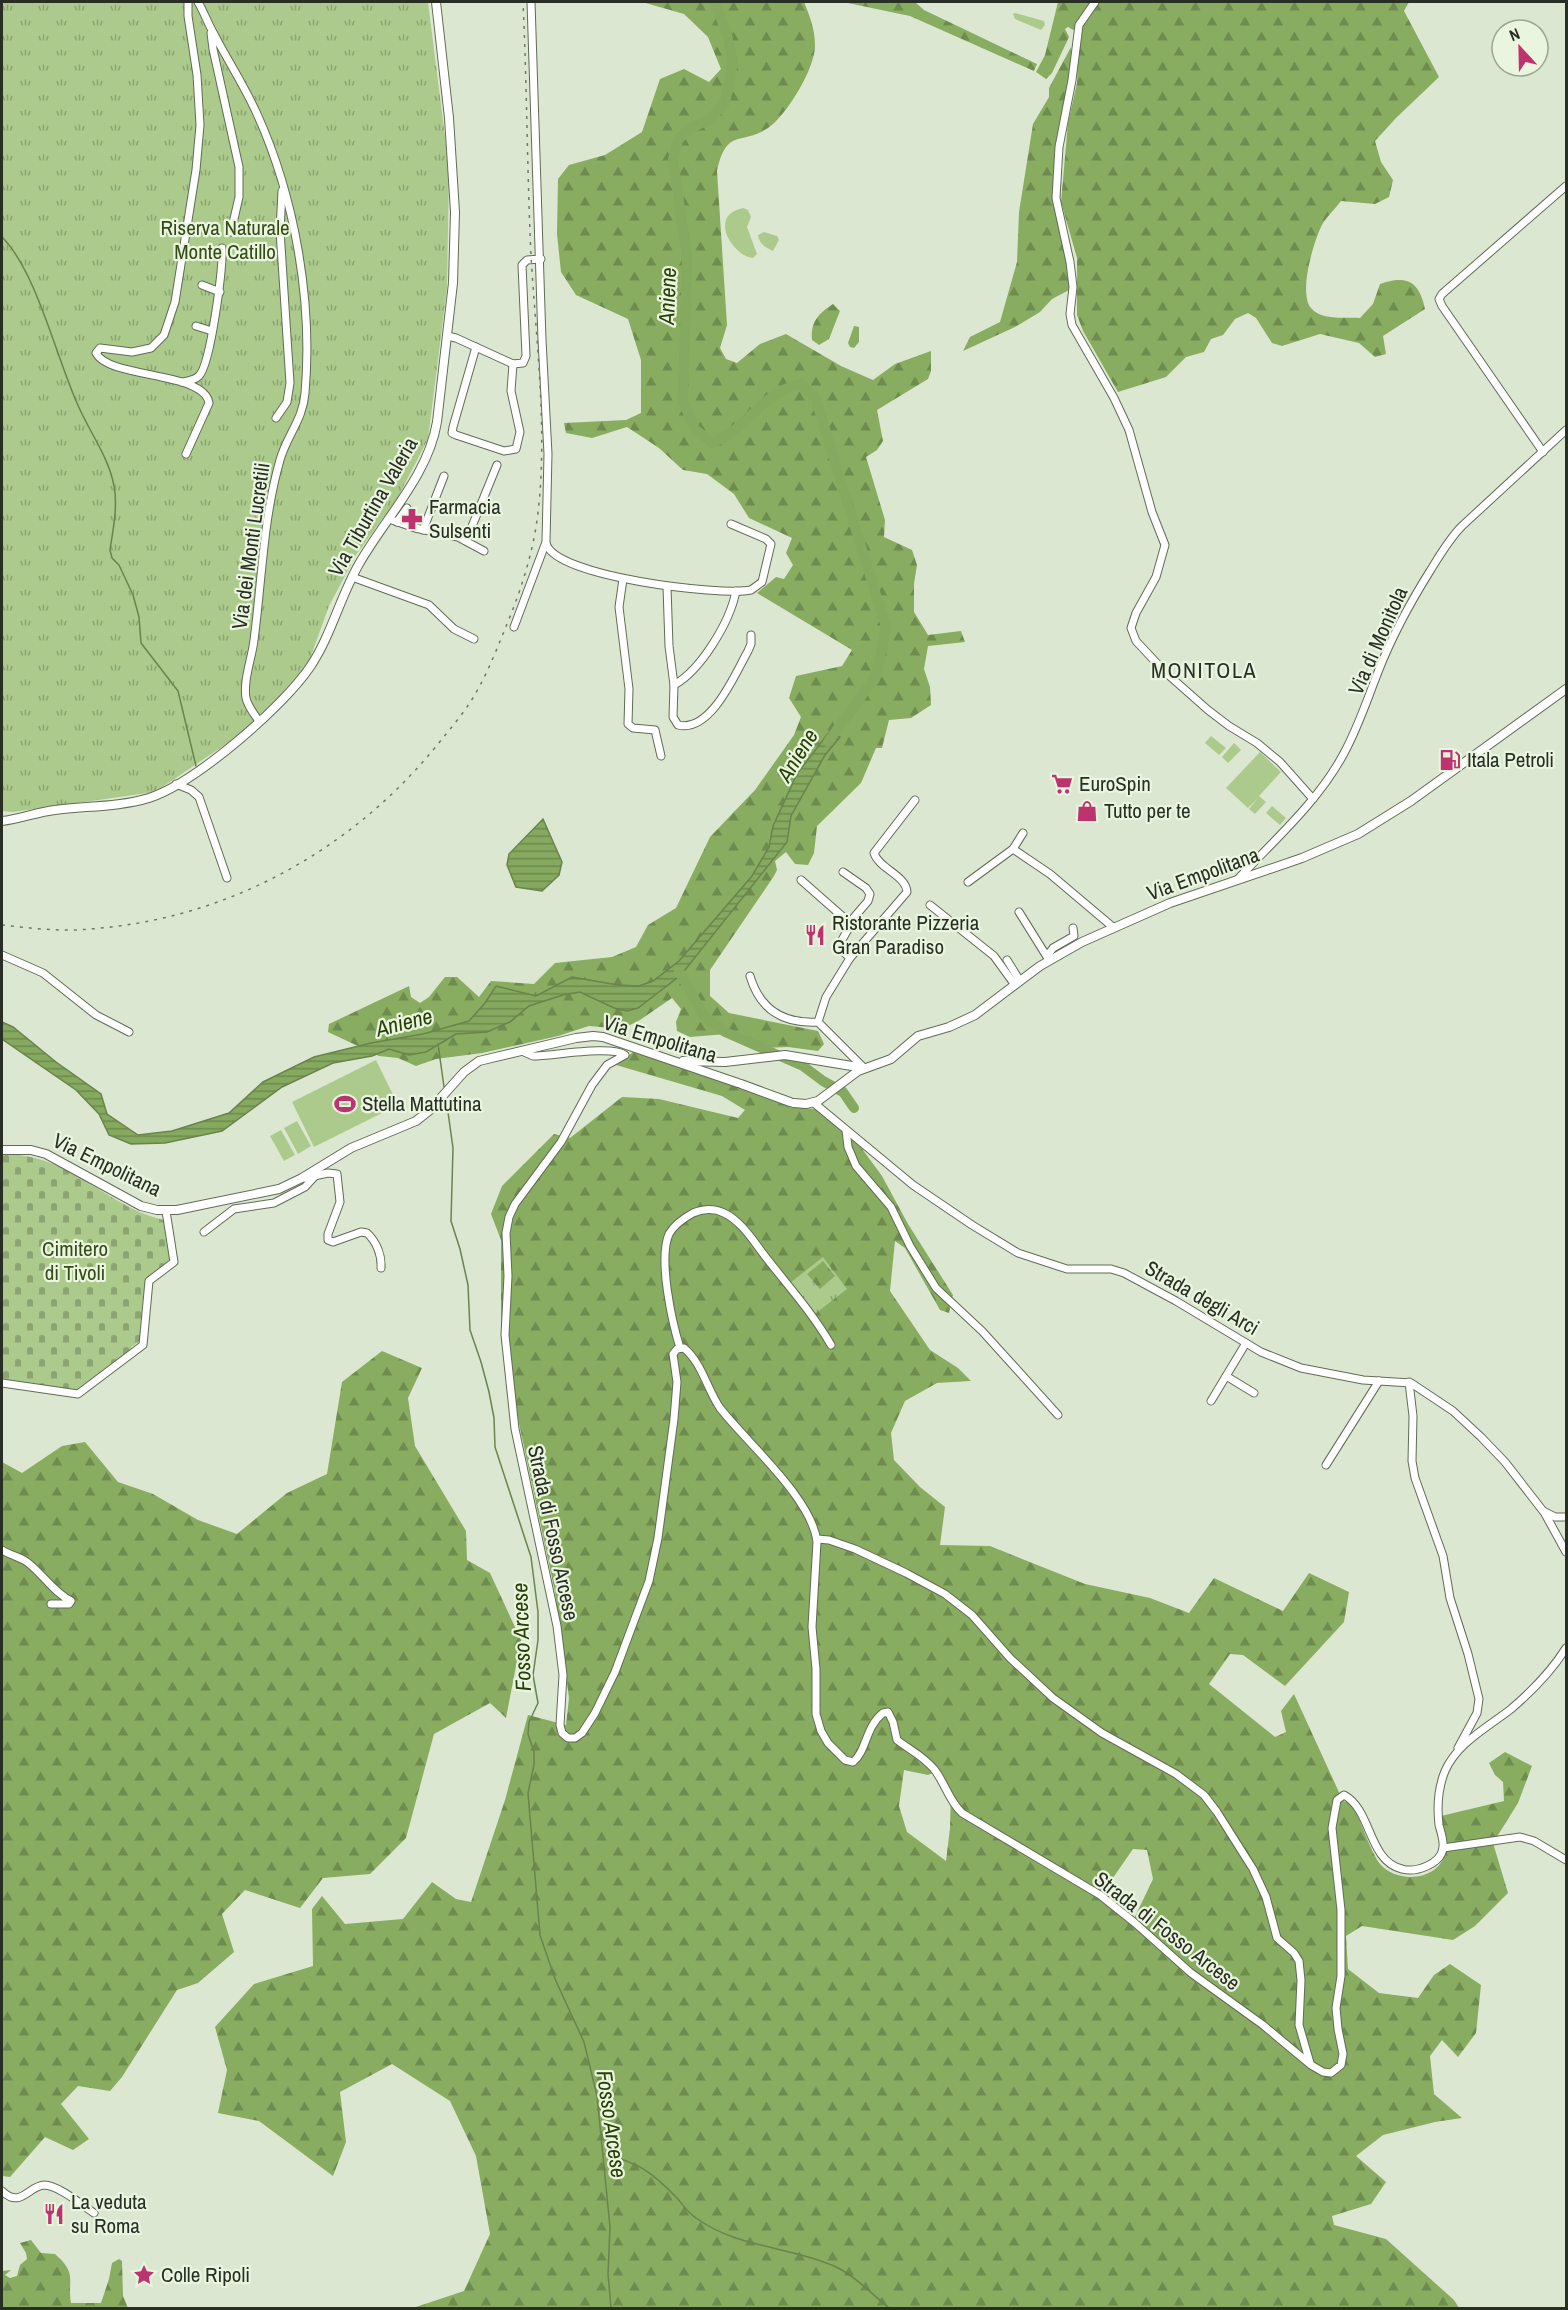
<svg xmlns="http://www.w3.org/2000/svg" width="1568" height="2310" viewBox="0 0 1568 2310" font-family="'Archivo Narrow',sans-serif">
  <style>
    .green { fill: #acca8c }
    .forest { fill: url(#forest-firs); fill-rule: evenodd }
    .cemetery { fill: url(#cemetery-stones) }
    .park { fill: url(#park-tufts); fill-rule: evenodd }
    .water { fill: url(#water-rules); stroke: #69844d; stroke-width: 1.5 }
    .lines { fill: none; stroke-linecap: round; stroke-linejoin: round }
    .stream { stroke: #69844d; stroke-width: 1.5 }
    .river { stroke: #85a95e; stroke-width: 10 }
    .minor-casing { stroke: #616c58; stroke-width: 9 }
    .major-casing { stroke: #616c58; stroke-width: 10 }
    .minor { stroke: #fff; stroke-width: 7 }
    .major { stroke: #fff; stroke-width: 8 }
    .rail { stroke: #6f7769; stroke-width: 1.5; stroke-dasharray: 3 6; stroke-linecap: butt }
    .labels { text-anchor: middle; stroke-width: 4.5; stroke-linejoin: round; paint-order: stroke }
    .park-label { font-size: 21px; fill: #344b16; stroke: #e9f5de }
    .street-label { font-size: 21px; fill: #292e25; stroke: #e9f5de }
    .poi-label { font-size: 21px; fill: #292e25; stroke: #e9f5de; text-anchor: start }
    .water-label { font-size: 22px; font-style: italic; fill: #283f06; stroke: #e9f5de }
    .neighbourhood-label { font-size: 22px; letter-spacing: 1.5px; fill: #292e25; stroke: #e9f5de }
  </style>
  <defs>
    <pattern id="forest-firs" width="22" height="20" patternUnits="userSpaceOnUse" patternTransform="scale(1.5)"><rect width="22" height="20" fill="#88ac60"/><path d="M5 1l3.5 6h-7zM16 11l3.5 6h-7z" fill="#6f8c4f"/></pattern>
    <pattern id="cemetery-stones" width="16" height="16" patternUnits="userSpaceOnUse" patternTransform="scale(1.5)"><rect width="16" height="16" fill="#acca8c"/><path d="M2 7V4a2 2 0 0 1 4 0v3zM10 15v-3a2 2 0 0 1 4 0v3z" fill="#8ca472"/></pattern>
    <pattern id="park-tufts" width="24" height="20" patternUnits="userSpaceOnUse" patternTransform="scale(1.5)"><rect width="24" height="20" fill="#acca8c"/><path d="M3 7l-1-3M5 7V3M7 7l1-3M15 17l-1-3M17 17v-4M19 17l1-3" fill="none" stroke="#8ca472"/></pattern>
    <pattern id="water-rules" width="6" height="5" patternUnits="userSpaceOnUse" patternTransform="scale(1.5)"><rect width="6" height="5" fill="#85a95e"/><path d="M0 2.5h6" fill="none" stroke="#6d8a4d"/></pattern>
  </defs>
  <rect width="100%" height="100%" fill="#dce7d1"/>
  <g class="green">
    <polygon points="1015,13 1044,21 1045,25 1041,30 1015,19 1013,14"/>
    <path d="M743,208L748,210L751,217L747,227L757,254L753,258C737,257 715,228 730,214C733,211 739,209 743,208Z"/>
    <path d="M764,232L777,236L779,240L773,251C766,248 759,244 758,235Z"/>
    <polygon points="1211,736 1226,748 1219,755 1205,743"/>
    <polygon points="1234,743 1241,750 1228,763 1222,757"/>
    <polygon points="1260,752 1281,772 1259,796 1266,802 1255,814 1249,809 1258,798 1248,808 1226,788"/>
    <polygon points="1272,806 1286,818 1280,825 1266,813"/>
    <polygon points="376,1060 398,1105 314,1147 292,1102"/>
    <polygon points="297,1121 311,1146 298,1154 284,1128"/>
    <polygon points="281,1130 295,1155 284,1161 270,1136"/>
  </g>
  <g class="forest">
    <path d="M642,2H804C810,17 815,29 815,46C815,68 787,115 768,128C740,146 727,127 717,171L727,325L720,348L726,359L737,363L760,344L786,334L841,366L873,380L895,364L931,351V371L928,379L877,410L883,441L877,450L866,457L885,520L884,537L912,550L917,565L914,584V612L928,635L961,631L965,642L928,646L924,669L930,687L931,705L911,718L889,720L882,748H876L861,783L817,826L814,853L808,865L795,864L786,852L775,861L777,870L774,876L710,970V996L729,1013L818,1031L824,1044L818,1051L788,1047L764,1048L727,1034L690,1037L677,1031L676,1022L681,1009L672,998L640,1020L622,1029L589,1026L558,1036L482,1053L436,1059L416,1066L398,1058L379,1056L328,1032L329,1024L409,986L411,997L420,1003L429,997L445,977H457L479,997L491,981L534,984L555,963L612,957L636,947L648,925L676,908L710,837L755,790L794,735L801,717L789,698L796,676L842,666L852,650L757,593L776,577L784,579L793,565L786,553L792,538L749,518L734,494L707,474L683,470L659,448L627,427L592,438L566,433L564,423L626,420L641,413V360L628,319L576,295L561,272L557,234L558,179L569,165L605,155L642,132L660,79L684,69L709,82L721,69L708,37L684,14Z"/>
    <polygon points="843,2 915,2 924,10 1037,64 1034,71 910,16"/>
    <polygon points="1058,2 1092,2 1076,27 1073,30 1068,27 1065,29 1069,37 1052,73 1046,79 1036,72 1045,55"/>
    <path d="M1098,2H1409L1404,11L1439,77L1396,118L1375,141L1381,162L1393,180L1389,197L1375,204L1341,201C1336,208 1328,215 1323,223C1314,239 1298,293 1311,308C1321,321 1346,317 1360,318L1373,304L1380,284C1407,275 1419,281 1425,309L1383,336L1386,354L1375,357L1359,343L1320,334L1282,346L1272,343L1256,318L1248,313L1235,319L1223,335L1211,339L1204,352L1186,357L1166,377L1118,392L1083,331L1077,315V258L1061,202L1068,123L1077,83L1078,53L1083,25L1087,16Z"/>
    <polygon points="1071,47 1072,59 1060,123 1053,197 1065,242 1071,289 1052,299 1040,312 1015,327 963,351 970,337 1000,322 1017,262 1019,212 1033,124 1049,97 1049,88"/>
    <path d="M833,304L840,311L829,339L819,345L812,340C810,322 819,313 833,304Z"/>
    <polygon points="854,326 859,327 859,342 854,348 850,347 848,343"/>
    <path d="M633,1052L797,1107L815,1109L860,1146L882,1176L908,1224L953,1295L949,1313L940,1310L905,1248L895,1241L890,1291L930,1350L958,1368L971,1381L937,1383L905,1401L891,1433L894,1460L920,1487L945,1507L940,1545L990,1546L1085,1584L1150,1598L1189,1613L1214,1578L1283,1611L1309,1573L1349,1592L1344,1622L1285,1686L1243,1655L1230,1654L1209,1684L1275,1737L1286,1732L1281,1711L1294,1694L1343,1801L1353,1804C1359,1818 1372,1854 1380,1864C1397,1884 1439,1881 1445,1853C1448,1843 1442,1827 1441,1816L1504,1801L1503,1782L1495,1775L1489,1763L1505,1752L1532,1766L1518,1803L1493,1843L1508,1893L1475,1926L1453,1940L1362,1926L1346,1936L1348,1969L1379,1993L1418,1998L1434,1975L1450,1964L1481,1985L1476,2033L1458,2057L1442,2040L1430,2056L1434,2094L1462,2118L1435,2122L1383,2135L1356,2156L1386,2182L1371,2204L1332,2216L1334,2225L1386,2239L1454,2300L1459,2308H413L464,2291L490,2234L476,2156L450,2101L392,2064L340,2092L346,2142L333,2176L259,2121L218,2113L227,2070L215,2027L254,1984L313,1966L312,1909L322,1896L345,1924L403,1919L432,1882L456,1899L471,1902L505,1800L528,1715L566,1725L569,1698L555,1592L501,1339V1240L491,1214L502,1186L554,1134L570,1138L622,1097L659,1099L738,1118L745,1110L722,1096L616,1065ZM904,1770L928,1775L939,1770L951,1790L950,1828L946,1861L907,1832L899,1806ZM1133,1849L1147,1850L1153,1879L1132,1923L1099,1898Z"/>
    <polygon points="382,1351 422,1368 408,1398 415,1446 466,1531 467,1560 490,1573 521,1640 506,1718 490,1703 434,1734 406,1838 370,1874 323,1878 300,1908 245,1890 222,1914 234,1952 198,1983 177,1990 122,2077 110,2091 78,2086 61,2104 89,2139 73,2150 45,2137 10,2177 2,2176 2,1462 22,1473 62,1446 85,1442 118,1482 153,1494 198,1520 237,1534 287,1493 327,1474 342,1382"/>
    <path d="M31,2240L41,2253L55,2254C78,2274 67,2280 71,2303H101L109,2279L112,2263L119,2259L122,2261L123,2296L128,2308H2V2271L11,2270L5,2275L10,2278L17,2276L20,2265L27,2259L26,2253L20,2243Z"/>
  </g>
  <path class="cemetery" d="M2,1154C73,1154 102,1205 164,1220L171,1263L146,1281L142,1340L131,1347L133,1350L78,1390L2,1380Z"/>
  <g class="park">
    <polygon points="2,2 428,2 449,168 447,288 428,439 397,499 356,555 329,606 308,664 279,697 232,740 155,792 13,812 2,811"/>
    <path d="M823,1257L847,1289L815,1314L790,1283ZM823,1261L835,1276L820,1289L807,1274Z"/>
  </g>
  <g class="water">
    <polygon points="830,731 840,737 825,755 791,816 787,842 681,975 638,1008 627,1011 614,1008 580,992 563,995 529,1006 510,1022 487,1032 456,1034 426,1052 409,1055 389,1049 372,1056 333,1063 282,1087 222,1131 165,1143 131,1144 109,1135 99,1114 76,1090 2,1039 2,1022 13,1027 56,1062 101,1094 107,1114 138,1135 172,1131 229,1113 263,1082 314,1057 371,1043 423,1034 469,1021 485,1003 496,986 536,996 572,977 618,985 639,986 653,981 679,961 752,876 769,847 773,826 797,774"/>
    <polygon points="543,819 562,862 559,875 542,891 516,887 507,865 509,854"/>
  </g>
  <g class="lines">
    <g class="stream">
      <path d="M2,237C36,271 56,356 77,403C88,430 109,457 114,486C118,506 113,530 110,550L112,558L119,565L133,595L139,617L141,643L178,691L196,766"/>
      <polyline points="438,1044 444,1087"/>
      <polyline points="446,1098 453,1148 451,1221 460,1249 468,1285 470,1330 481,1362 489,1392 494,1418 495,1447 531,1557 538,1612 538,1640 533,1675 538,1703 529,1722 528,1734 534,1752 534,1765 528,1793 540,1935 555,1979 584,2042 597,2096 610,2227 608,2274 611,2308"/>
      <path d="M604,2154C639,2163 652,2172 677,2198C683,2205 688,2213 696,2218C737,2248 789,2246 834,2266C854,2275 872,2294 889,2308"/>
    </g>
    <g class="river">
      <path d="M715,2L727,35L733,63L725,103L710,119L689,129L678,140L673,159L687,257L683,402L695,429L712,443C747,430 761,392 801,384L815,397L886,627L876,676L828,742"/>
      <polyline points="679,971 704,1016 725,1032 803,1066 823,1081 843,1092 854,1108"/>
    </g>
    <defs>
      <g id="minor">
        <path d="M198,2C204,12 208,24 214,34C228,61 245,87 257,114C295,198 313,302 305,393C303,420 287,435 280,460C263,519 262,580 254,640C252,658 243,680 246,698C248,707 254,714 259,721"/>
        <polyline points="1095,2 1079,25 1072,80 1059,147 1056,198 1070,262 1073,287 1070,314 1072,325 1114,398 1129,430 1152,512 1165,545 1156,577 1136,613 1131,628 1136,641 1165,672 1208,710 1229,726 1257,743 1280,762 1313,799"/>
        <polyline points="211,33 213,49 239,167 239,197 231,232"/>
        <polyline points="202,285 220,292"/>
        <polyline points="196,326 212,331"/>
        <polyline points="447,336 456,338 513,364 523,363 526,356 522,265 527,260 541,259"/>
        <polyline points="476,347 453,427 452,433 456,435 504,451 516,449 520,432 511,391 513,364"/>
        <path d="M182,382C188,381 195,380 199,376C211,363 223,268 222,248"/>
        <polyline points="276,418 287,402 290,383 280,231 282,191"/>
        <polyline points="1543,452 1442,306 1439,299 1442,294 1566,186"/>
        <path d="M186,454L209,403C204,371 109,379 96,353L100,348L132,352L151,348L164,335L175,302L196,170L200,125L197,75L188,16V2"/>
        <polyline points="389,519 415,528 458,537 484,551"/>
        <polyline points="397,522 407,508"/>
        <polyline points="423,530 444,476"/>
        <polyline points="466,541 497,465"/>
        <path d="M546,543C554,577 720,596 751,590L762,582L771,544L766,539L731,524"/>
        <polyline points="352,577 429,605 454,629 474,639"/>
        <polyline points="623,579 619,607 629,689 628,724 633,728 655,730 661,756"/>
        <path d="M667,587L669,646L674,685L673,717L678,725C711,733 735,674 748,651L751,644V635"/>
        <polyline points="514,627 546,542 548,454 542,340 531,2"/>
        <path d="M674,685C701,670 730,622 736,591"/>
        <polyline points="176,784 191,790 199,797 227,878"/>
        <polyline points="1013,849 1050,874 1114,928"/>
        <polyline points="843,872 866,888 870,894 868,901 850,922"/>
        <polyline points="801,880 851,924 838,947 850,958 826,997 818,1022 864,1068"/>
        <path d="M1237,880C1273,841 1317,803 1343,755C1358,728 1367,700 1378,672C1392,636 1410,603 1430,571C1440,555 1449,539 1462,526L1566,430"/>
        <polyline points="968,882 1013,849 1023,833"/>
        <polyline points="930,905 994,956 1015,985"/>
        <polyline points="1019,912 1049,960"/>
        <polyline points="2,955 43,973 96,1015 129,1032"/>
        <polyline points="1047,956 1053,948 1074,936 1073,928"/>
        <path d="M850,958L907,892C906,875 879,869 874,853L915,800"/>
        <polyline points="1007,960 1020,981"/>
        <path d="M750,976C760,1010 784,1024 818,1022"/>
        <path d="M524,1052L533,1056C552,1056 612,1045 625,1055L607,1065L592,1085L561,1142L515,1204L509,1217L506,1233L508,1276L505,1335L515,1429L557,1626L563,1675L560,1725L562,1733L568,1738H575L582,1733L595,1713L615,1672L649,1581L658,1538L674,1419L677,1382L673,1354L677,1349L684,1348C702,1363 707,1389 720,1408C747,1443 812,1498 817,1542L812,1627L816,1669V1714L821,1731L828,1743L845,1760L853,1762C867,1751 865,1727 883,1713L888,1712L893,1722L897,1740C910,1750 923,1756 934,1769C945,1783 949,1801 962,1813L1100,1895L1135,1923L1191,1973L1263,2025L1311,2065L1323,2072L1331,2073L1341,2065L1343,2054L1338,2029L1336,2008L1341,1976V1910L1332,1828L1337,1800L1344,1795C1372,1810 1368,1861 1402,1869C1416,1873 1441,1864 1443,1848C1444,1840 1441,1833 1439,1825C1437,1807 1438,1788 1445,1771C1457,1743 1488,1727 1511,1709C1532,1691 1551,1672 1566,1648"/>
        <polyline points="814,1103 913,1185 972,1225 1018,1253 1067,1269 1111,1269 1124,1273 1176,1301 1261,1352 1301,1368 1363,1380 1411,1383 1453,1411 1481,1437 1505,1462 1543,1511 1555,1517 1566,1517"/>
        <polyline points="846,1130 848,1147 856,1166 891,1207 910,1246 936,1288 982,1331 1058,1415"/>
        <path d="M305,1178L328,1173L337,1174L340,1202L328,1234V1240L333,1242L361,1232L367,1233C376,1241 382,1255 381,1268"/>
        <polyline points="204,1232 234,1209 274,1203 305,1187 316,1175"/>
        <path d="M680,1348C672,1322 658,1259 669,1234C674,1225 684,1218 693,1213C703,1209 714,1208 724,1213C743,1222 755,1244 768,1260C790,1288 813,1314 831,1345"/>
        <polyline points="1226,1376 1254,1393"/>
        <polyline points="1409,1382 1413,1416 1412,1461 1415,1478 1443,1556 1450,1598 1468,1654 1479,1699 1477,1713 1458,1748"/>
        <polyline points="2,1383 78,1394 143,1345 149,1281 174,1262 166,1211"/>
        <polyline points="1211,1401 1246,1343"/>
        <polyline points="1326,1465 1379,1381"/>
        <polyline points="1544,1512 1566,1552"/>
        <polyline points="817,1539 829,1540 855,1549 906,1573 945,1594 972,1615 1010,1658 1053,1698 1102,1733 1176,1774 1204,1795 1217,1812 1253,1869 1266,1897 1277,1938 1294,1953 1299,1961 1301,1980 1299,2025 1310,2063"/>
        <path d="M2,1550C10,1555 20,1557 27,1562C43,1574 53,1592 71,1601L69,1604H51"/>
        <polyline points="1443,1848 1520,1837 1534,1841 1566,1860"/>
        <path d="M2,2191C21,2209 28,2186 44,2185C58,2185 82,2205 94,2213"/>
      </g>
      <g id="major">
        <path d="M2,821C20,819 37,812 55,810C86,806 119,807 149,798C195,783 283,707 310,667C331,636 340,597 359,564C385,518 428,476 437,422L453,283L455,212L449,118L436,2"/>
        <polyline points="683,1061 725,1062 785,1055 864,1068"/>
        <polyline points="741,1084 790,1102"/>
        <polyline points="794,1103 806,1104 818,1101 858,1071 891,1059 918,1036 949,1027 975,1015 1040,966 1082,942 1170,903 1302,858 1358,834 1411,801 1566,689"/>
        <polyline points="2,1150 31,1150 46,1154 141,1206 157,1210 177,1210 279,1189 302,1178 351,1148 416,1121 430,1110 464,1072 479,1061 576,1038 593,1036 603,1037 738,1083"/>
      </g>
    </defs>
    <use href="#minor" class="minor-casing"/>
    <use href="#major" class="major-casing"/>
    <use href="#minor" class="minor"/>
    <use href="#major" class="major"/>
    <path class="rail" d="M2,925C30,928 61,932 90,929C230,919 356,848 442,739C451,728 461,716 469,704C485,680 496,651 507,624C519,595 529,565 535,533C550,446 536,343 531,255C527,171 527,86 523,2"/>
  </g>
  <defs>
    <symbol id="pharmacy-bare" viewBox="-9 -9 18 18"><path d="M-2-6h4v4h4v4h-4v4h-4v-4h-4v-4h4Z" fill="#bd336e" stroke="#e9f5de" stroke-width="2.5" paint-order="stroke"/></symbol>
    <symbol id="fuel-bare" viewBox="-9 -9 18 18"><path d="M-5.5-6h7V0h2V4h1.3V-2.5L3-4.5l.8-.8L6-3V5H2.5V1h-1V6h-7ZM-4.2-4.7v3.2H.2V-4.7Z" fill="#bd336e" stroke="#e9f5de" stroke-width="2.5" paint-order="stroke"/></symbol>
    <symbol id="supermarket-bare" viewBox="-9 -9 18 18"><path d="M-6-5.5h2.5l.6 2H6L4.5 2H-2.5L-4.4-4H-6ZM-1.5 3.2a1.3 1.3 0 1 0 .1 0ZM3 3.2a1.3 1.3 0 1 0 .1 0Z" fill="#bd336e" stroke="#e9f5de" stroke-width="2.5" paint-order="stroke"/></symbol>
    <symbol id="shop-bare" viewBox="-9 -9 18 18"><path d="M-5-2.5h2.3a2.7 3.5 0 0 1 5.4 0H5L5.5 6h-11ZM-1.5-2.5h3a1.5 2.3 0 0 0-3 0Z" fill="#bd336e" stroke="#e9f5de" stroke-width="2.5" paint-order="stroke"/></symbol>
    <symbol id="restaurant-bare" viewBox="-9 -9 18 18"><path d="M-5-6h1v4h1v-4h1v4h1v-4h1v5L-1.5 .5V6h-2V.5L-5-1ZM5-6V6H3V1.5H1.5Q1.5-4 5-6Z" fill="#bd336e" stroke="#e9f5de" stroke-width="2.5" paint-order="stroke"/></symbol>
    <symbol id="stadium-bare" viewBox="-9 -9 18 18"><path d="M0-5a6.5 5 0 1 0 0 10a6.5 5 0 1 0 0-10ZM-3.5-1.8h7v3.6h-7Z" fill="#bd336e" stroke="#e9f5de" stroke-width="2.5" paint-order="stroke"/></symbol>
    <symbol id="sight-bare" viewBox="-9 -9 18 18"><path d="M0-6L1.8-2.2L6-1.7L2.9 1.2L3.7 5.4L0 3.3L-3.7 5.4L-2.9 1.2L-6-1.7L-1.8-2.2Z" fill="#bd336e" stroke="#e9f5de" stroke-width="2.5" paint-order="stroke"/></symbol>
  </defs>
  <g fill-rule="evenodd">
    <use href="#pharmacy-bare" x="397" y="504" width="30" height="30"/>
    <use href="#fuel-bare" x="1435" y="745" width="30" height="30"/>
    <use href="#supermarket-bare" x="1047" y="769" width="30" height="30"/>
    <use href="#shop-bare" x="1072" y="796" width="30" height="30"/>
    <use href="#restaurant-bare" x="800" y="920" width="30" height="30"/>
    <use href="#stadium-bare" x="330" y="1089" width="30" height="30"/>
    <use href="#restaurant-bare" x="39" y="2199" width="30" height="30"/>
    <use href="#sight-bare" x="129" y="2260" width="30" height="30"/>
  </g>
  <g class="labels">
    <g class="park-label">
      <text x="225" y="235">Riserva Naturale<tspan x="225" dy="24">Monte Catillo</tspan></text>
      <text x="75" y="1256">Cimitero<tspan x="75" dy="24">di Tivoli</tspan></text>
    </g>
    <g class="street-label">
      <text transform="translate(373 507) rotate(-60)" y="7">Via Tiburtina Valeria</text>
      <text transform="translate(251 546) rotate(-82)" y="7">Via dei Monti Lucretili</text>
      <text transform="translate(1378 641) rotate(-66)" y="7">Via di Monitola</text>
      <text transform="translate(1203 874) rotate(-20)" y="7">Via Empolitana</text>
      <text transform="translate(660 1039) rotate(17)" y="7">Via Empolitana</text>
      <text transform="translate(107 1165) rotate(26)" y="7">Via Empolitana</text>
      <text transform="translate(1202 1298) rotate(30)" y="7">Strada degli Arci</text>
      <text transform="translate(553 1533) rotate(78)" y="7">Strada di Fosso Arcese</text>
      <text transform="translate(1167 1931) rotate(38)" y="7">Strada di Fosso Arcese</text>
    </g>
    <g class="poi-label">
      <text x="429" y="514">Farmacia<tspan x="429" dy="24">Sulsenti</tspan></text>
      <text x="1467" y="767">Itala Petroli</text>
      <text x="1079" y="791">EuroSpin</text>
      <text x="1104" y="818">Tutto per te</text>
      <text x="832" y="930">Ristorante Pizzeria<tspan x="832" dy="24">Gran Paradiso</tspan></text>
      <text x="362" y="1111">Stella Mattutina</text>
      <text x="71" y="2209">La veduta<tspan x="71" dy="24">su Roma</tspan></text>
      <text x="161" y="2282">Colle Ripoli</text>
    </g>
    <g class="water-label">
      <text transform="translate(667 296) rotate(-88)" y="8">Aniene</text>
      <text transform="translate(797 755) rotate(-58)" y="8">Aniene</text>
      <text transform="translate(404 1022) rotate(-14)" y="8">Aniene</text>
      <text transform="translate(521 1637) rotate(-92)" y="8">Fosso Arcese</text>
      <text transform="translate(612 2124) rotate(82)" y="8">Fosso Arcese</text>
    </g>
    <g class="neighbourhood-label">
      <text x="1204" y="678">MONITOLA</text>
    </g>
  </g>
  <rect width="1568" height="2310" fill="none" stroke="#292e25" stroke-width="6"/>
  <g transform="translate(1520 48) rotate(338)"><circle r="28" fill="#e9f5de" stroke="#9ca594" stroke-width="1.5"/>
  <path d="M0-4.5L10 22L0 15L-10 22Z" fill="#bd336e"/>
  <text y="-9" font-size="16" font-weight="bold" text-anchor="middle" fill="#292e25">N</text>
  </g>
</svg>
